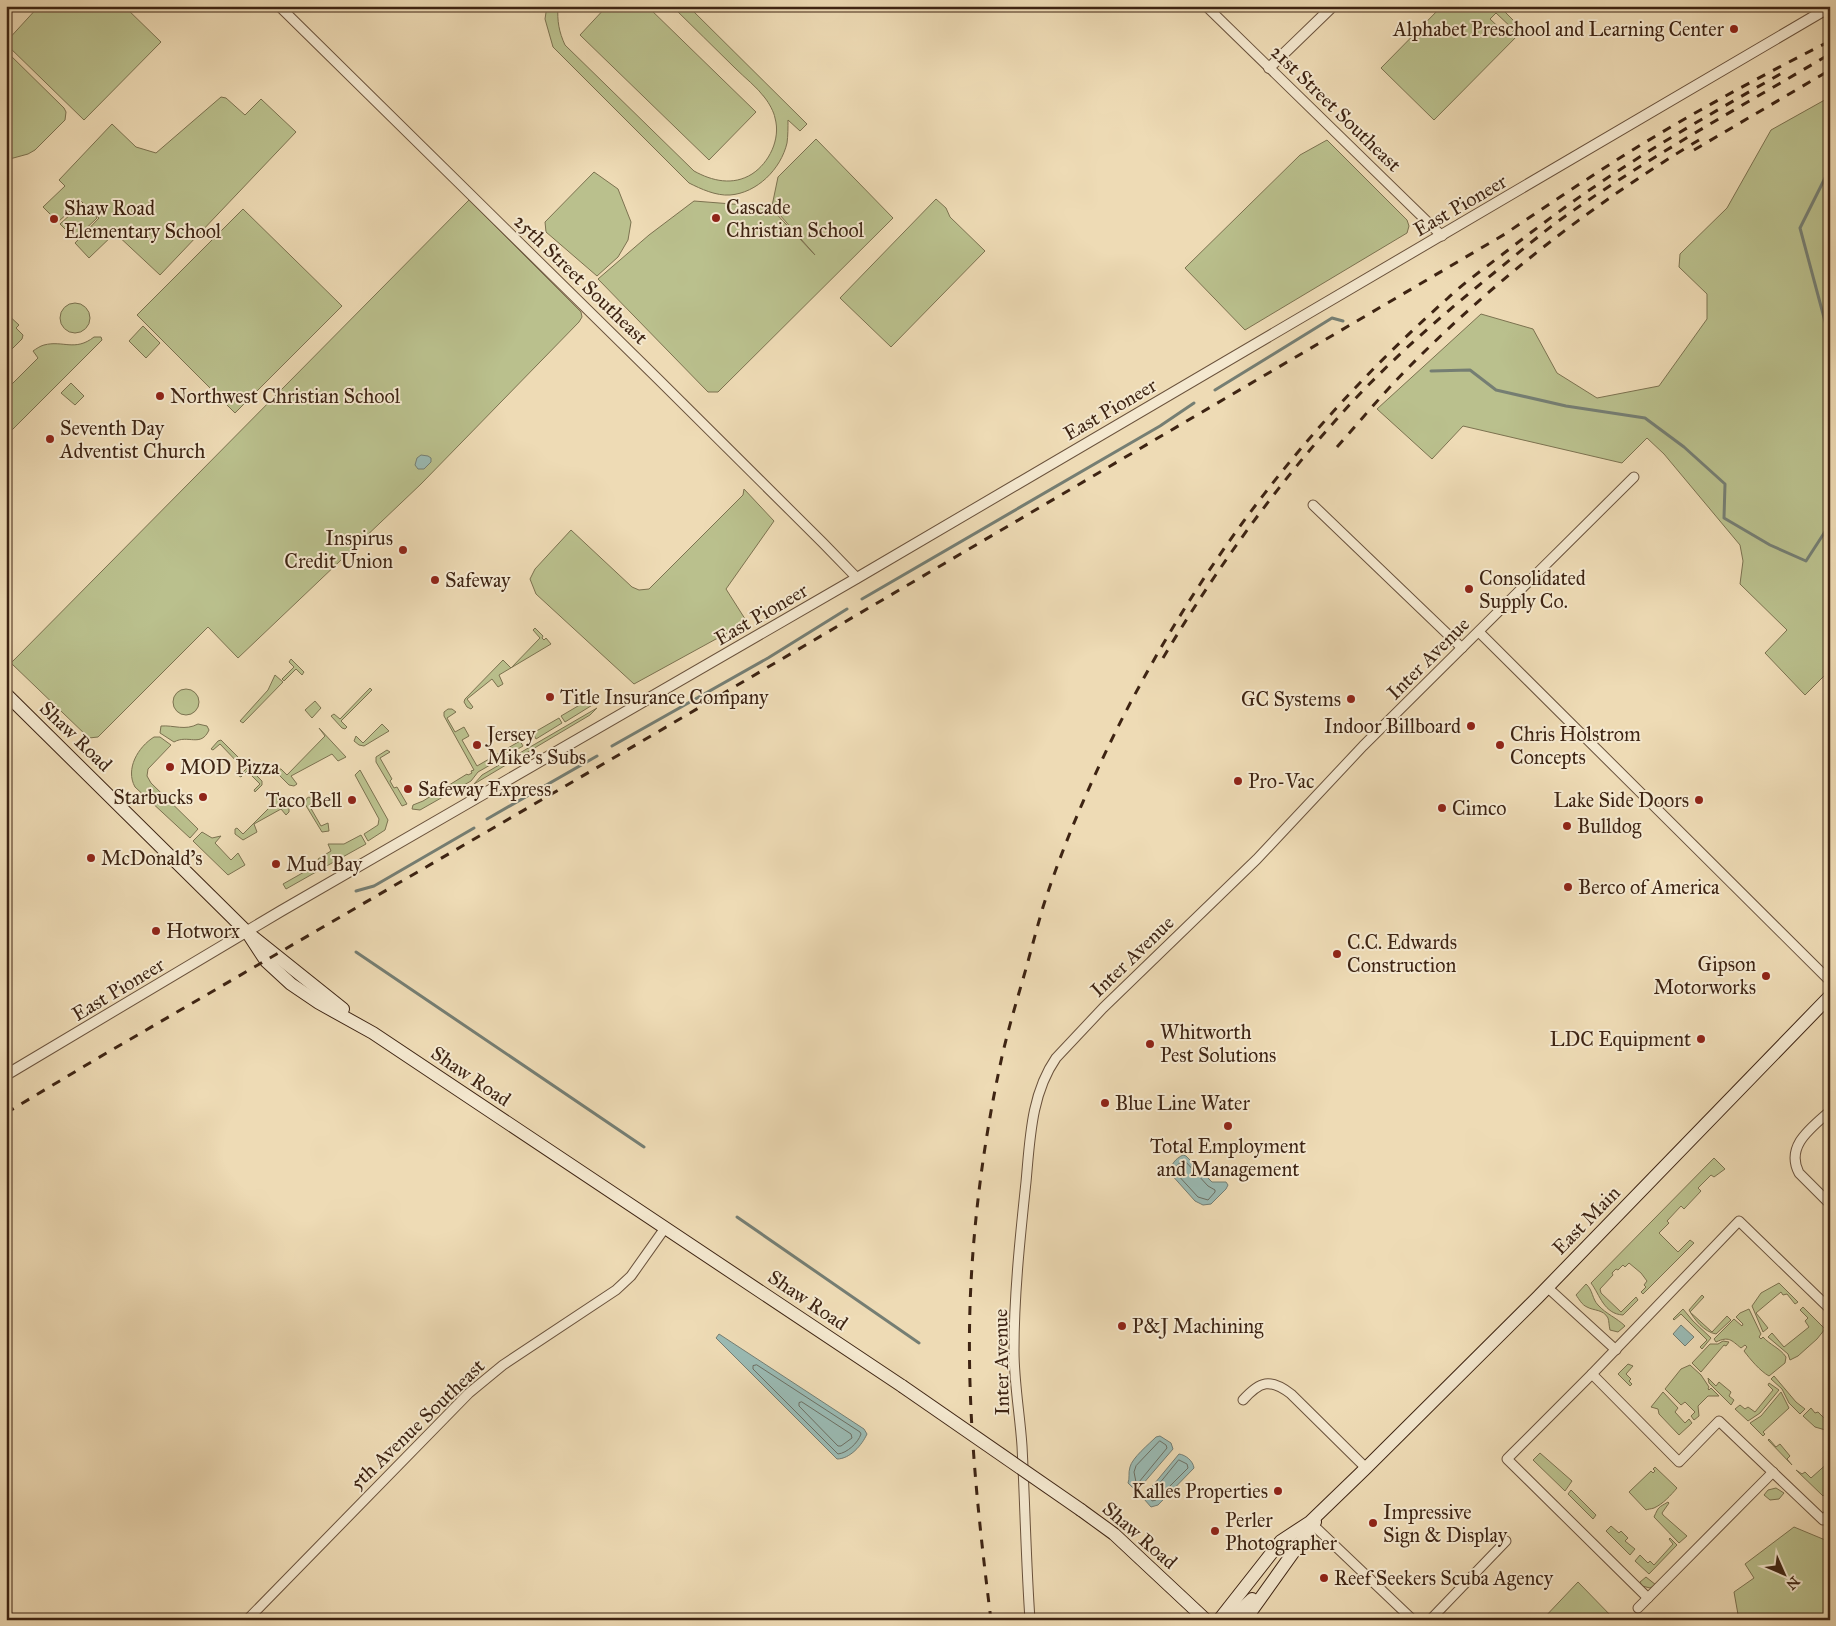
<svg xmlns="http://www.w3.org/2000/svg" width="1836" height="1626" viewBox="0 0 1836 1626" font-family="'IM FELL Great Primer',serif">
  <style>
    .green { fill: #bac08d; stroke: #7c7250; fill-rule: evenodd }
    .water { fill: #9abab3; stroke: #757e73 }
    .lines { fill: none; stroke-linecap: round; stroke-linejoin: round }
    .shore { stroke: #6c6f63; stroke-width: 1 }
    .stream { stroke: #757e73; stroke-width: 3 }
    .minor-casing { stroke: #6a523c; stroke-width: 11 }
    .tertiary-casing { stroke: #6a523c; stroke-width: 12 }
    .secondary-casing { stroke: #3e2413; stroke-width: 14 }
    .minor { stroke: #f4e8cf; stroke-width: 9 }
    .tertiary { stroke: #f4e8cf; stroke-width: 10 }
    .secondary { stroke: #f4e8cf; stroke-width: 12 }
    .rail { stroke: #3e2413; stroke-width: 3; stroke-dasharray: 9 9; stroke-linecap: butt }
    .secondary-bridge-casing { stroke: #3e2413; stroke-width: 14; stroke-linecap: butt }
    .secondary-bridge { stroke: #f4e8cf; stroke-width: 12 }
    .poi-dot { fill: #8f2418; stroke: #f4e8cf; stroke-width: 2 }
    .labels { text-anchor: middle; stroke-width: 4; stroke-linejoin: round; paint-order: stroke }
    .poi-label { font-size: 20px; fill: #3e2413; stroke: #f4e8cf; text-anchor: start }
    .street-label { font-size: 20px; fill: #3e2413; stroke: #f4e8cf }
  </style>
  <rect width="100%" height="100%" fill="#eedbb5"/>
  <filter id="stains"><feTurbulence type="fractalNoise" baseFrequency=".004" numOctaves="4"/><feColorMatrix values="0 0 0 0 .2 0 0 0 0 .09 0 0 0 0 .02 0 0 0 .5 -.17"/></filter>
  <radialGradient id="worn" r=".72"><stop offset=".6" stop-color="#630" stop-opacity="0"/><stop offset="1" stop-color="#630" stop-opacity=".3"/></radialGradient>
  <g class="green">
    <polygon points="39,6 124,6 161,42 84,120 6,44 6,42"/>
    <path d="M547,6H558C557,21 559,32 565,45L694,171C712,181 733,186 752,174C769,163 781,139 775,118C774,112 769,103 765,98C757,87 745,78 735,68C714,47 693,27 672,6H688L807,124L800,131L788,120C788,127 788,136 787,143C781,169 757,193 730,195C716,196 701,189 689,183L553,47L545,19Z"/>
    <polygon points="607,6 647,6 756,112 709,160 580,35"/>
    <path d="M1442,6H1499L1523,30L1434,120L1381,68ZM1496,13L1514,30L1508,36L1490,19Z"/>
    <polygon points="6,51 64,108 66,112 65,120 35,150 28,154 6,160"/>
    <polygon points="221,97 226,98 245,115 261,99 296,132 160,275 115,233 89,258 75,243 99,218 94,214 97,218 75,239 60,224 83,203 81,201 58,222 43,207 65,186 59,180 112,124 136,147 156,153"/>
    <polygon points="1830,97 1830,670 1805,695 1765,653 1787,630 1740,584 1743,561 1740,545 1664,454 1647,438 1622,463 1463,426 1432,459 1377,409 1481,314 1533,329 1557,373 1597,398 1659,386 1707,319 1707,294 1679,267 1680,254 1727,208 1771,130"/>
    <polygon points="816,139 893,218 718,392 708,392 598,279 649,235 694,201 770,207 815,255 772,206 778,177"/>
    <polygon points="1327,140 1407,220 1409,226 1407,233 1245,330 1185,268 1300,155"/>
    <polygon points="594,172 618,189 631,222 628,240 618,257 597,276 546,232 545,222"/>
    <polygon points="936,199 946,208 950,217 985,251 891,347 840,298"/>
    <polygon points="469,200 581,312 582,317 579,322 421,484 238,658 208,627 98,737 89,738 11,663"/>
    <polygon points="243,209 342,306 235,413 137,315"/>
    <circle cx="75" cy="318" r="15"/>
    <polygon points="6,313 19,325 16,328 23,335 22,339 6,355"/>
    <polygon points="143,326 160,343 146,358 129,341"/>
    <path d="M94,337H101L102,340L6,436V390L38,358L33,351C36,349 40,346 44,345C63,340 75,352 94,337Z"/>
    <polygon points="71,383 84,396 75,405 61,393"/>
    <polygon points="744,489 774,521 726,589 747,622 634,684 536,594 530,579 535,569 571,530 632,587 639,590 649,589 743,495"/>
    <polygon points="535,628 543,636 542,638 544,640 546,638 551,644 499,675 503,684 498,687 492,679 467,699 473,707 471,709 467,707 464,702 465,699 503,660 511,668 540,638 533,630"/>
    <polygon points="291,659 304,672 302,675 296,669 284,681 282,679 294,667 289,662"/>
    <polygon points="275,675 283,682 243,723 240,721 268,690"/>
    <polygon points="370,688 372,690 341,721 347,727 345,729 342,728 331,716 334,714 340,719"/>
    <circle cx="186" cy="702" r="13"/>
    <polygon points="595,696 596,698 594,704 565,722 561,716"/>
    <polygon points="315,701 321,708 312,718 305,710"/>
    <polygon points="597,708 590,715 474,784 482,775"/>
    <polygon points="448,709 452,709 456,712 447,718 455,732 464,727 469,736 462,740 477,766 520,741 523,746 478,772 471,781 420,810 412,809 413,805 423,801 467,774 468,775 472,773 471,771 474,770 444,716 444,712"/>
    <polygon points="559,718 562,723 536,739 533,733"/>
    <path d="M198,724L207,726L209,730C201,748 188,734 174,742L160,733L161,726C174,725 185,731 198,724Z"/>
    <polygon points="382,724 389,731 364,746 359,745 354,741 356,736 363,743"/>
    <polygon points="319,728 346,757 338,761 332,754 291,776 297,784 294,786 289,785 278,774 278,769 281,769 287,775 325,736"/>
    <path d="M154,737H160L171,745L148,769L147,776L151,783L198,829L190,838L135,787C125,769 138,747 154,737Z"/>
    <polygon points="221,740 246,765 237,774 236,772 241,766 220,744 213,750 211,749 218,741"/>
    <polygon points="387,750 390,752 380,758 392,779 390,781 394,788 397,787 407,804 402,806 376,762 376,757"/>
    <polygon points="248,767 262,781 262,785 255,792 254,790 260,784 247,771 241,777 239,776"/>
    <polygon points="360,770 388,820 385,830 368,841 364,834 378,825 379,819 355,775"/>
    <polygon points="272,794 275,794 289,808 289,812 286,815 281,809 254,824 257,832 243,840 235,834 235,829 237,828 243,834 275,802 270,796"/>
    <polygon points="309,797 314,800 315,802 309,805 321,826 328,823 329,831 322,832 305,804 307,798"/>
    <polygon points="202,832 212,838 221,836 215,843 231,860 238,853 245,865 228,875 193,841"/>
    <polygon points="361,835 366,844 323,868 318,859 331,851 328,844 344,844"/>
    <polygon points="313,867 316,872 286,889 283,884"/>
    <path d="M1714,1158L1725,1169L1714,1177L1711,1175L1698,1188L1701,1191L1684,1209L1681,1206L1667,1221L1669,1223L1659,1233L1678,1252L1690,1240L1694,1243L1643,1294L1641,1292L1646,1287L1644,1285L1647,1281L1641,1273L1629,1263L1625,1267L1623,1265L1618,1270L1616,1269L1612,1273L1613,1275L1600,1289L1601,1293L1621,1312L1636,1297L1638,1300L1623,1315C1604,1314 1600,1295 1591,1283Z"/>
    <polygon points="1779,1283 1798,1302 1795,1304 1787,1294 1783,1295 1781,1292 1756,1313 1768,1328 1763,1332 1752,1306 1761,1293"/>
    <path d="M1586,1284C1593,1290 1592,1299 1598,1305C1606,1314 1617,1318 1625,1326L1618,1332L1610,1330C1609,1326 1609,1321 1608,1318C1603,1309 1594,1311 1587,1307C1582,1305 1579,1299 1576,1295Z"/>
    <path d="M1702,1295L1704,1297L1690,1312L1712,1332L1727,1316L1731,1320L1716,1334C1704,1332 1694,1319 1689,1310Z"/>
    <polygon points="1803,1307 1825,1329 1817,1339 1798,1356 1790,1360 1788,1354 1768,1337 1772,1333 1784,1347 1809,1327 1805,1321 1808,1318 1800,1310"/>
    <polygon points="1683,1309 1693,1321 1711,1338 1702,1349 1700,1347 1707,1340 1681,1314 1674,1320 1673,1319"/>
    <path d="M1749,1309L1761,1334L1759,1337L1761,1339L1763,1337C1770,1345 1780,1348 1786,1357L1785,1363L1769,1376C1760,1371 1750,1359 1744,1351L1747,1347L1745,1345L1741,1348C1731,1340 1729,1336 1716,1342L1714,1339L1734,1319L1742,1326L1743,1324L1736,1317L1740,1313Z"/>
    <polygon points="1723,1341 1729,1342 1726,1346 1724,1345 1701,1372 1692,1363 1710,1344 1718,1344"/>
    <polygon points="1628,1364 1633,1366 1626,1374 1631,1379 1629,1381 1632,1384 1630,1386 1618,1374"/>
    <polygon points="1690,1365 1701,1375 1709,1387 1708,1389 1709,1390 1711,1388 1719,1396 1708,1396 1698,1406 1699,1416 1694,1420 1691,1416 1695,1412 1685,1402 1681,1405 1665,1389 1681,1369"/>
    <polygon points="1774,1376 1796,1402 1805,1409 1800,1414 1789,1403 1782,1389 1771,1379"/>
    <polygon points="1708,1378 1716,1386 1719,1382 1731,1392 1729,1396 1734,1400 1731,1405 1709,1383"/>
    <polygon points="1769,1383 1779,1390 1760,1413 1748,1421 1735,1409 1740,1405 1745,1409 1748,1407 1755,1412 1773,1390 1768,1385"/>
    <polygon points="1663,1392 1678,1408 1675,1412 1685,1423 1689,1419 1692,1423 1679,1435 1659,1414 1658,1409 1651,1407"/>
    <polygon points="1781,1392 1789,1408 1763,1432 1765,1434 1763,1436 1750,1423 1761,1416"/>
    <polygon points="1811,1408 1815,1413 1818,1412 1830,1424 1829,1431 1815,1427 1803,1416"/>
    <polygon points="1769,1439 1776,1447 1780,1444 1790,1456 1787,1459 1792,1465 1768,1440"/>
    <polygon points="1540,1453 1572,1481 1565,1491 1533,1460"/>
    <polygon points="1830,1461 1830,1489 1823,1496 1796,1470 1802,1474 1805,1472 1811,1478"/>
    <path d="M1655,1467L1677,1488C1671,1495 1663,1504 1654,1508C1651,1509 1648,1509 1646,1510L1629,1492L1651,1471L1653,1473L1655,1471L1653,1469Z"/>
    <polygon points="1776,1488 1784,1493 1779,1499 1770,1500 1764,1495 1768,1490"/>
    <polygon points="1571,1490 1596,1515 1593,1519 1568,1494"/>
    <path d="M1668,1502L1669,1503L1662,1513L1663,1515L1687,1536L1679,1543L1654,1517C1659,1506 1658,1508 1668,1502Z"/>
    <polygon points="1611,1526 1619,1533 1621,1531 1628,1538 1625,1541 1635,1549 1630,1555 1606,1531"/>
    <polygon points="1794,1527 1830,1542 1830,1620 1739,1620 1734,1592 1754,1578 1745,1564"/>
    <polygon points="1670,1538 1677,1545 1649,1574 1635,1561 1640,1555 1648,1563 1650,1561 1654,1565 1673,1544 1669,1539"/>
    <polygon points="1646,1577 1656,1585 1650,1588 1642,1586 1640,1582"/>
    <polygon points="1578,1582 1615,1620 1542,1620"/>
  </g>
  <g class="water">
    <polygon points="421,455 428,456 431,458 431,462 424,469 418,469 415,465 417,458"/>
    <path d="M1183,1155L1186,1156L1212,1182H1226L1228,1185L1226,1189L1211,1204L1203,1205L1195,1201L1170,1173C1171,1164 1175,1159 1183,1155Z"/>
    <polygon points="1681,1325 1694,1337 1685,1346 1673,1334"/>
    <path d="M719,1334L864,1429L867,1434C862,1445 850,1459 837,1459L716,1338Z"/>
    <path d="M1160,1436L1171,1443L1173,1449L1142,1485L1135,1490L1128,1483C1130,1478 1128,1473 1130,1467C1132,1458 1149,1444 1156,1437Z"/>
    <path d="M1179,1454C1186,1455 1193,1461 1194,1468L1158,1505L1151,1507L1144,1499L1145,1495Z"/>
  </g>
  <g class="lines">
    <g class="shore">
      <polygon points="1182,1161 1185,1161 1208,1186 1215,1190 1215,1192 1208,1200 1198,1197 1176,1173 1175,1168"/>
      <path d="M757,1365L860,1432L861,1434C858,1443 847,1453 838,1454L753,1369V1366Z"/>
      <polygon points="802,1402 851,1434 852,1438 841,1446 838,1446 799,1406 799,1403"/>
      <polygon points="1160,1441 1166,1445 1167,1448 1139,1482 1136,1482 1134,1472 1136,1466"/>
      <polygon points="1179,1460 1187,1464 1188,1468 1156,1500 1152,1501 1150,1497 1151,1494"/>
    </g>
    <g class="stream">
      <polyline points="1830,168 1800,228 1830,340"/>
      <polyline points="1431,371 1470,370 1496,390 1566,406 1645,418 1684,447 1725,484 1724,518 1770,545 1806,561 1830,524"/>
      <polyline points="1215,390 1332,318 1343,321"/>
      <polyline points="862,599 1160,426 1194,403"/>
      <polyline points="612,746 768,658 847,609"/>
      <polyline points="487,819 597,756"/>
      <polyline points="356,891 374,886 474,828"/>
      <polyline points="356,952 644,1147"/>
      <polyline points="737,1217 919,1343"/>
    </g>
    <defs>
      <g id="minor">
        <polyline points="279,6 659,380 823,543 857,578"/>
        <polyline points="1206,6 1442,236"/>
        <polyline points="1313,505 1462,648"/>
        <polyline points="1479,632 1830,981"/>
        <path d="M1830,1111C1811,1128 1785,1146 1799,1173L1830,1204"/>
        <polyline points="1547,1287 1616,1350"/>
        <polyline points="1592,1374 1679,1462 1719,1421 1823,1520 1830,1513"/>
        <path d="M1243,1400C1260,1381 1270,1378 1291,1394L1366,1468"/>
        <polyline points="1310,1522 1413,1620"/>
        <polyline points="1648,1598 1507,1459 1592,1374 1739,1221 1830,1309"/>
        <polyline points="1638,1608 1773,1472"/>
        <polyline points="247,1620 469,1393 503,1365 616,1290 631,1276 665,1228"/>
        <path d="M1030,1620C1026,1562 1025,1504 1022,1446C1020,1415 1014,1383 1014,1351C1014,1295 1020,1238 1026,1182C1030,1139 1031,1094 1056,1058L1103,1008L1257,859L1363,746L1634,477"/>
        <polyline points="1430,1620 1506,1541"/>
      </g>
      <g id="tertiary">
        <polyline points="1269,68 1333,6"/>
        <polyline points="6,1075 281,911 857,578 1830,7"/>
      </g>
      <g id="secondary">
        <polyline points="6,694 247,932 343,1009"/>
        <polyline points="247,932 266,961 291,984 319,1003 373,1033 902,1386"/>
        <polyline points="1081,1510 1114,1534 1206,1620"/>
        <polyline points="1219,1620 1281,1541 1310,1522 1366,1468 1538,1297 1830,996"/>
        <polyline points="1230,1620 1252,1599"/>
        <polyline points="1245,1620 1315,1522"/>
      </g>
    </defs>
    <use href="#minor" class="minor-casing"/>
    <use href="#tertiary" class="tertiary-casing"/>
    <use href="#secondary" class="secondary-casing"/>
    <use href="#minor" class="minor"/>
    <use href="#tertiary" class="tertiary"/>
    <use href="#secondary" class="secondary"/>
    <g class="rail">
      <polyline points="1694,150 1830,70"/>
      <path d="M1337,447C1361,420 1384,392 1410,366C1496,279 1594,203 1699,140"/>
      <path d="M1163,658C1213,574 1270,494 1335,421C1384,365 1442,315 1500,268C1517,254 1535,239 1553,225C1641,161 1737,109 1830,54"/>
      <path d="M6,1113L98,1058L610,760L1505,234C1545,207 1585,180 1626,154C1692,113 1761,76 1830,41"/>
      <path d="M991,1620C977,1508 965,1396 971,1283C975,1206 986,1128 1003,1052C1009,1027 1016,1003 1023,979C1030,955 1036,931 1043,907C1064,842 1092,778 1123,717C1207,554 1311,420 1448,298C1464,283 1482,270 1499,257C1539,226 1579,196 1621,169C1673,135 1728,104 1782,73"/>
    </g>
    <defs>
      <polyline id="secondary-bridge" points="902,1386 1081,1510"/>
    </defs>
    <use href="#secondary-bridge" class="secondary-bridge-casing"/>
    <use href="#secondary-bridge" class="secondary-bridge"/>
  </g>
  <g class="poi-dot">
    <circle cx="1734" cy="29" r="5"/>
    <circle cx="716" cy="218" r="5"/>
    <circle cx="54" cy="219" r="5"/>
    <circle cx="160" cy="396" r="5"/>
    <circle cx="50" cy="439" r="5"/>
    <circle cx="403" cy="550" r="5"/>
    <circle cx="435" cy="580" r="5"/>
    <circle cx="1469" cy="589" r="5"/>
    <circle cx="550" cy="697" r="5"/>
    <circle cx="1351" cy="699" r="5"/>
    <circle cx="1471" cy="726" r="5"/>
    <circle cx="477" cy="745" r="5"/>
    <circle cx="1500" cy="745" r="5"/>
    <circle cx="170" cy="767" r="5"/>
    <circle cx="1238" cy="781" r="5"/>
    <circle cx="408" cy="789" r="5"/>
    <circle cx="203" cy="797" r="5"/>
    <circle cx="352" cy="800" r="5"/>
    <circle cx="1699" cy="800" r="5"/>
    <circle cx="1442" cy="808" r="5"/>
    <circle cx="1567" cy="826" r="5"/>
    <circle cx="91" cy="858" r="5"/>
    <circle cx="276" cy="864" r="5"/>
    <circle cx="1568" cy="887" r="5"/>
    <circle cx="156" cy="931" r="5"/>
    <circle cx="1337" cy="954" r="5"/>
    <circle cx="1766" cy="976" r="5"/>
    <circle cx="1701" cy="1039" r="5"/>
    <circle cx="1150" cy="1044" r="5"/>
    <circle cx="1105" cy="1103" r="5"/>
    <circle cx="1228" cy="1126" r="5"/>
    <circle cx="1122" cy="1326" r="5"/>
    <circle cx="1278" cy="1491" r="5"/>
    <circle cx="1373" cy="1523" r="5"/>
    <circle cx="1215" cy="1531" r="5"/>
    <circle cx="1324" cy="1578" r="5"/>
  </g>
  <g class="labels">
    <g class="poi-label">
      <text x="1724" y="36" text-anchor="end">Alphabet Preschool and Learning Center</text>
      <text x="726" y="214">Cascade<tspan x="726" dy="23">Christian School</tspan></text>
      <text x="64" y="215">Shaw Road<tspan x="64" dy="23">Elementary School</tspan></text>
      <text x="170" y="403">Northwest Christian School</text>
      <text x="60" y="435">Seventh Day<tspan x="60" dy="23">Adventist Church</tspan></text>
      <text x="393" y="545" text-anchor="end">Inspirus<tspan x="393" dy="23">Credit Union</tspan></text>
      <text x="1479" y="585">Consolidated<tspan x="1479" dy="23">Supply Co.</tspan></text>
      <text x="445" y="587">Safeway</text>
      <text x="560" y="704">Title Insurance Company</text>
      <text x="1341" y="706" text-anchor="end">GC Systems</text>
      <text x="1461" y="733" text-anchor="end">Indoor Billboard</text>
      <text x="487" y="741">Jersey<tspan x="487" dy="23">Mike's Subs</tspan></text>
      <text x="1510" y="741">Chris Holstrom<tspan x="1510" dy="23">Concepts</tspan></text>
      <text x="180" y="774">MOD Pizza</text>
      <text x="1248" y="788">Pro-Vac</text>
      <text x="418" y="796">Safeway Express</text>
      <text x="193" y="804" text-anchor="end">Starbucks</text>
      <text x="342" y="807" text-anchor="end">Taco Bell</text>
      <text x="1689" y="807" text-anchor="end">Lake Side Doors</text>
      <text x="1452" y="815">Cimco</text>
      <text x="1577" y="833">Bulldog</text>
      <text x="101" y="865">McDonald's</text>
      <text x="286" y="871">Mud Bay</text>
      <text x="1578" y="894">Berco of America</text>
      <text x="166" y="938">Hotworx</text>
      <text x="1347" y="949">C.C. Edwards<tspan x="1347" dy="23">Construction</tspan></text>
      <text x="1756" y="971" text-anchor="end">Gipson<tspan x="1756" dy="23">Motorworks</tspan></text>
      <text x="1160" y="1039">Whitworth<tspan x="1160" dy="23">Pest Solutions</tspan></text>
      <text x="1691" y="1046" text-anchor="end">LDC Equipment</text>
      <text x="1115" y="1110">Blue Line Water</text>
      <text x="1228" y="1153" text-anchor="middle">Total Employment<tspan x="1228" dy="23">and Management</tspan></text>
      <text x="1132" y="1333">P&amp;J Machining</text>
      <text x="1268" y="1498" text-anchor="end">Kalles Properties</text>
      <text x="1383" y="1519">Impressive<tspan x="1383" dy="23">Sign &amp; Display</tspan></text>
      <text x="1225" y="1527">Perler<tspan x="1225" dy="23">Photographer</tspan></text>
      <text x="1334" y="1585">Reef Seekers Scuba Agency</text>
    </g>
    <g class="street-label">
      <text transform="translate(1336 108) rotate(44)" y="7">21st Street Southeast</text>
      <text transform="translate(1460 205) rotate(-30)" y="7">East Pioneer</text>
      <text transform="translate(581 279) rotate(44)" y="7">25th Street Southeast</text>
      <text transform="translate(1110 409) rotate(-30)" y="7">East Pioneer</text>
      <text transform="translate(761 614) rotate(-30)" y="7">East Pioneer</text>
      <text transform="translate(1428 658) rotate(-45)" y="7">Inter Avenue</text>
      <text transform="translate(76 736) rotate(44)" y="7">Shaw Road</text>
      <text transform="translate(1132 956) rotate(-44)" y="7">Inter Avenue</text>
      <text transform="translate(118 989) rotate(-31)" y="7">East Pioneer</text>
      <text transform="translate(471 1076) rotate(34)" y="7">Shaw Road</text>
      <text transform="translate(1586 1220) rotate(-46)" y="7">East Main</text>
      <text transform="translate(808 1300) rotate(34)" y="7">Shaw Road</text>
      <text transform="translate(1001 1362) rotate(-91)" y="7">Inter Avenue</text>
      <text transform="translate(417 1424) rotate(-44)" y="7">5th Avenue Southeast</text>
      <text transform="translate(1140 1535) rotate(41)" y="7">Shaw Road</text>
    </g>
  </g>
  <rect width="1836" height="1626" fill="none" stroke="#eedbb5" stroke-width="25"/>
  <rect x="8" y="8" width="1821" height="1611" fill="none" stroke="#3e2413" stroke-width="2.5"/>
  <rect x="12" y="12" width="1811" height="1601" fill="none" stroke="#3e2413"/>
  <g transform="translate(1784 1574) rotate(135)" stroke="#f4e8cf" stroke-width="4" paint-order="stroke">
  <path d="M0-4L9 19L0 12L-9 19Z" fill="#3e2413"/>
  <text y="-8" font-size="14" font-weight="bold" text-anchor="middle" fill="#3e2413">N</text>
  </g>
  <rect width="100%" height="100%" filter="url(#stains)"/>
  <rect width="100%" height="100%" fill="url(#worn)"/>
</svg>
